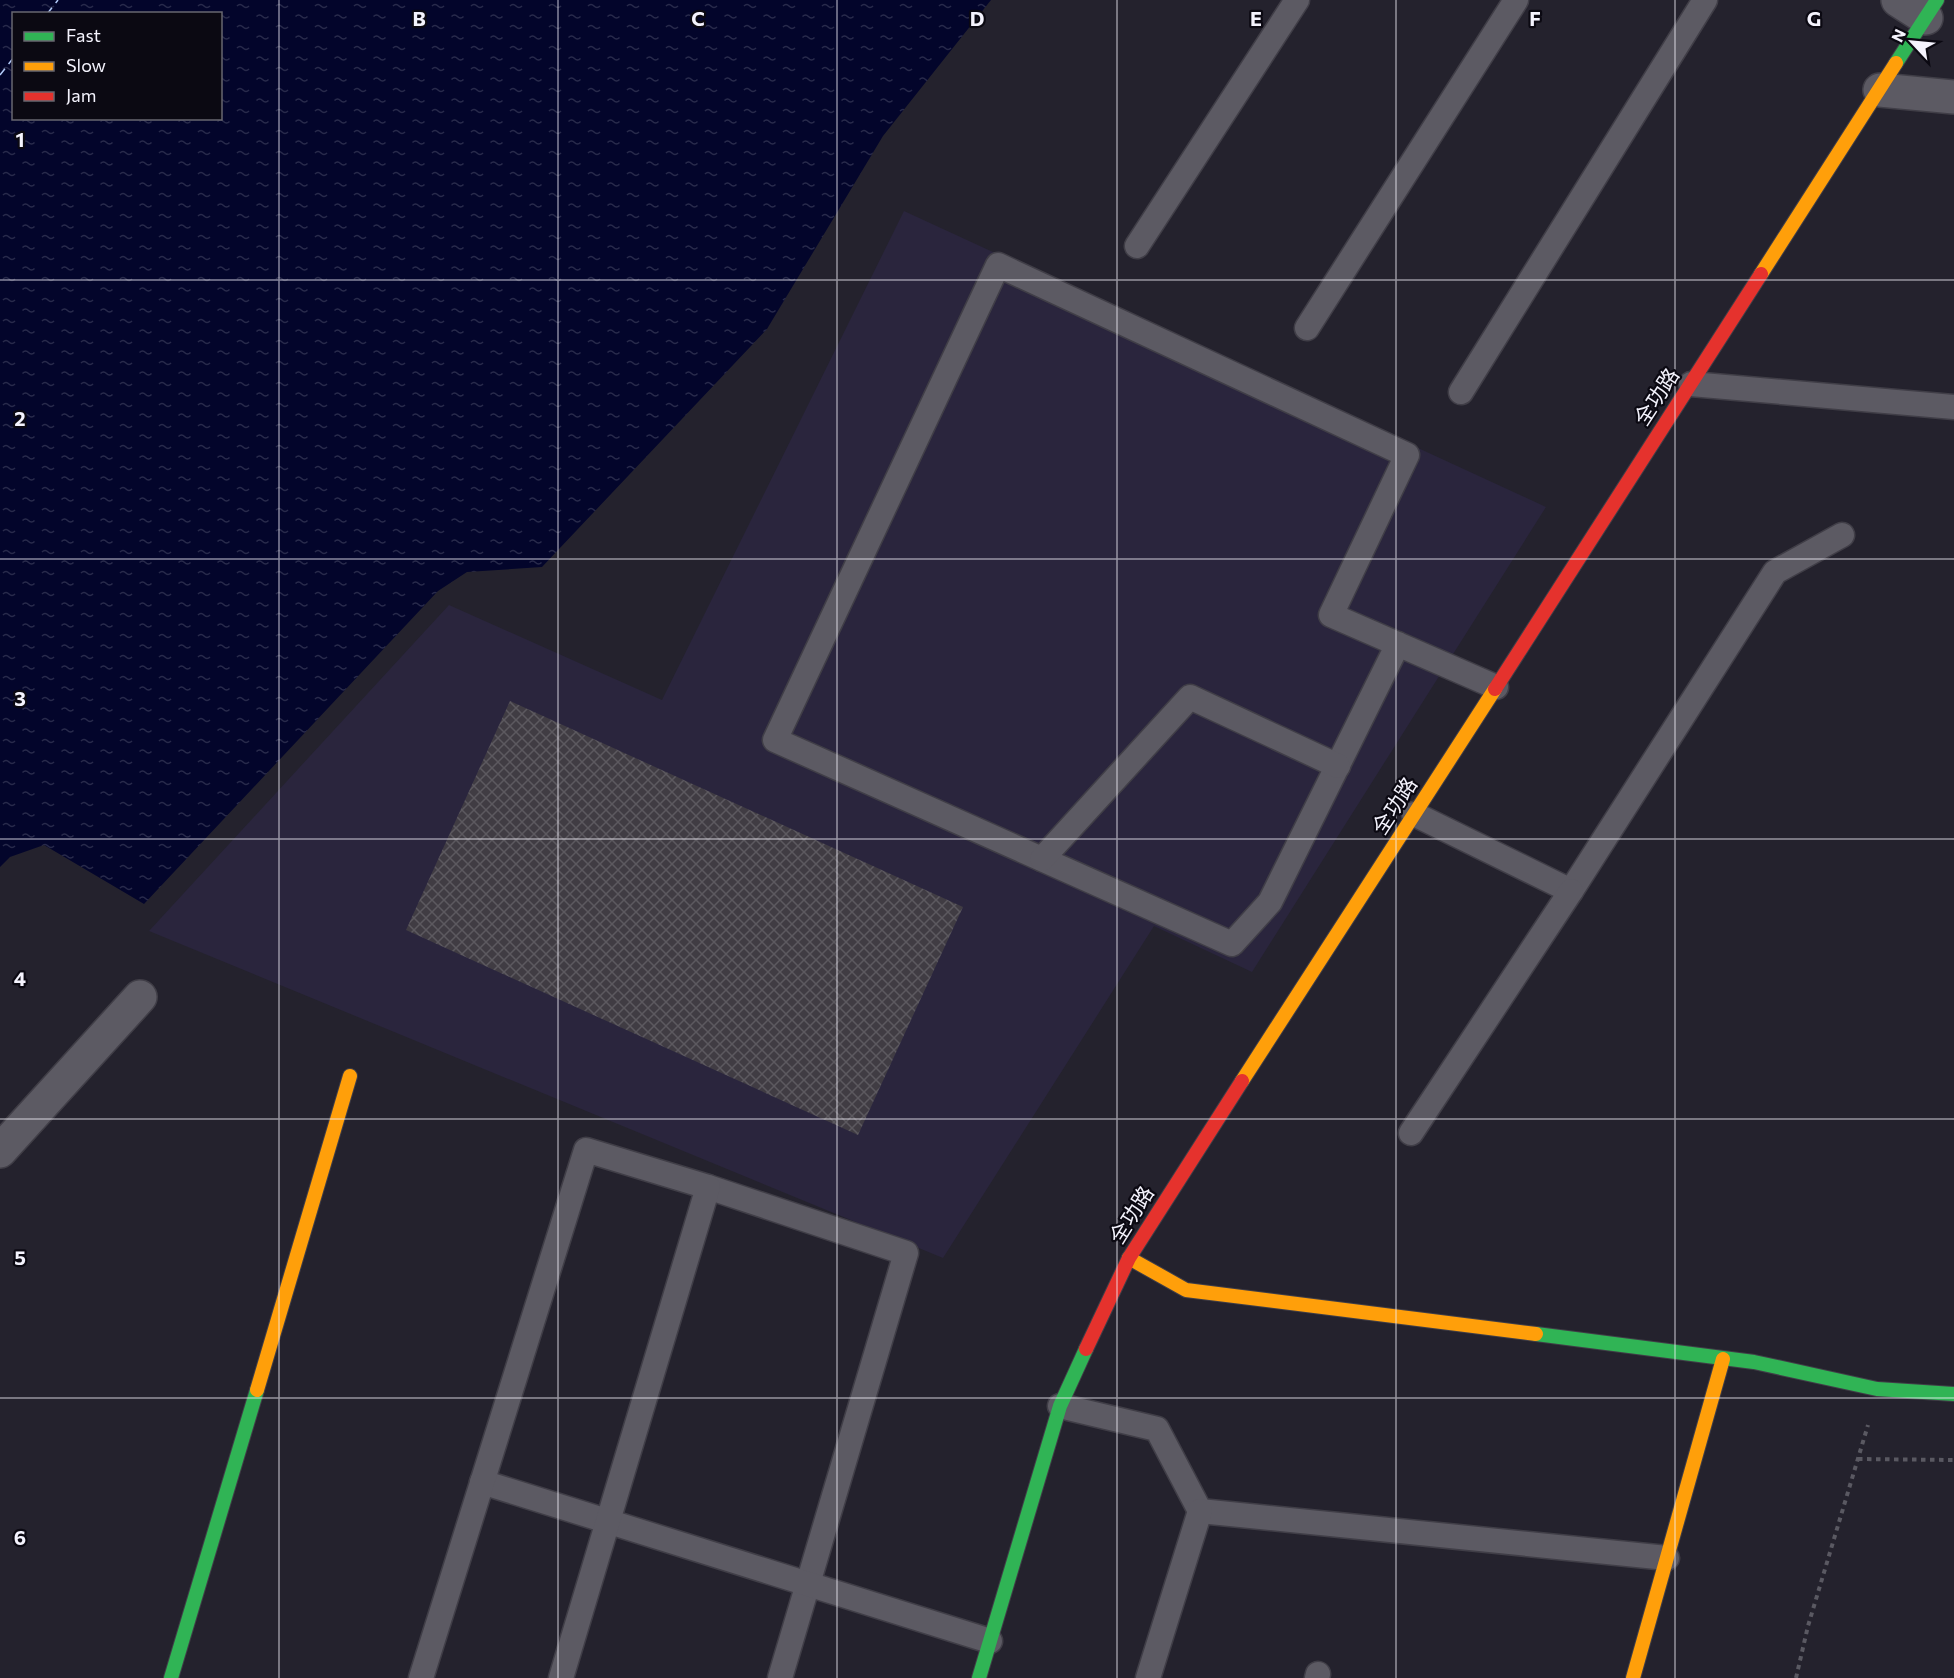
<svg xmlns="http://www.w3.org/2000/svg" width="1954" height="1678" viewBox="0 0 1954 1678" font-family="Commissioner,'Noto Sans SC',sans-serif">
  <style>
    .built { fill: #2a253d }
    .water { fill: url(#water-ripples); fill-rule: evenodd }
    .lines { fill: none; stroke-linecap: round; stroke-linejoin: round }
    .ferry { stroke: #b2caf8; stroke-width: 1.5; stroke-dasharray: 8 6; stroke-linecap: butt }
    .building { fill: url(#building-cross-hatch) }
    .lane-casing { stroke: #403e47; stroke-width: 27 }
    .street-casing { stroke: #403e47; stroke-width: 36 }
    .fast-casing { stroke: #403e47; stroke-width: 16 }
    .slow-casing { stroke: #403e47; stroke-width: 16 }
    .jam-casing { stroke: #403e47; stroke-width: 16 }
    .path { stroke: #5a5962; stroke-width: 4; stroke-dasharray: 4.5 4.5; stroke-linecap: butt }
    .lane { stroke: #5c5a63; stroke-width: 24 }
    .street { stroke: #5c5a63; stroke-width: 33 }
    .fast { stroke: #30b455; stroke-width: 14 }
    .slow { stroke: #ff9f0a; stroke-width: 14 }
    .jam { stroke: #e5322d; stroke-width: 14 }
    .grid { fill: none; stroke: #f4f3fd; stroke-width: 1.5; stroke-opacity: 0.55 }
    .labels { text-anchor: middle; stroke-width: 4.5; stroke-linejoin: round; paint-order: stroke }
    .street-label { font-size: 21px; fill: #f4f3fd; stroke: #0b0912 }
    .grid-label { font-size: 20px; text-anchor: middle; font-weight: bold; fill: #f4f3fd; stroke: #0b0912; stroke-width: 4.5; stroke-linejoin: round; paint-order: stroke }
  </style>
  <defs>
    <pattern id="water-ripples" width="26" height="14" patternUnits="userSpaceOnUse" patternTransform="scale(1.5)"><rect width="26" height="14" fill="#03052b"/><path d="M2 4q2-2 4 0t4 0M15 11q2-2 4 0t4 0" fill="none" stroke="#282a4b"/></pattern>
    <pattern id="building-cross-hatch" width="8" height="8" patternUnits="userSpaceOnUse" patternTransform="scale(1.5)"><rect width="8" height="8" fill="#403c43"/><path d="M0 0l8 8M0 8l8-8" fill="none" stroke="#5c595f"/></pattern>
  </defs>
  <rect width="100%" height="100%" fill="#24222d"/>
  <polygon class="built" points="904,211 1546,507 1252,972 1154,926 943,1258 149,931 449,605 662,700"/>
  <path class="water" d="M0,0H991L883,136L767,329L542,567L467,572L438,591L144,904L44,845L10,857L0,867ZM14,14H220V118H14Z"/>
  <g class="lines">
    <g class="ferry">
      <polyline points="47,14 58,0"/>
      <polyline points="0,75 14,57"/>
    </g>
  </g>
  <polygon class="building" points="510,701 963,907 858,1135 406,930"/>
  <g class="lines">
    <defs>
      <g id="lane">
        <polyline points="1137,246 1297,0"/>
        <polyline points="1307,328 1516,0"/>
        <polyline points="1691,384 1954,407"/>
        <polyline points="1461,392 1705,0"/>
        <polyline points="1398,644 1270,902 1232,944 775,740 998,265 1407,455 1331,615 1496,687"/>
        <polyline points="1414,814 1571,891 1775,572 1842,535"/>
        <polyline points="1042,859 1190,697 1338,766"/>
        <polyline points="1411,1133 1571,891"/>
        <polyline points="708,1187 906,1253 780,1678"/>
        <polyline points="1060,1406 1157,1429 1200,1511 1667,1558"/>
        <polyline points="482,1482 990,1641"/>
        <polyline points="421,1678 586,1150 708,1187 561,1678"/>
        <polyline points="1148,1678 1200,1511"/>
        <polyline points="1317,1678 1318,1674"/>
      </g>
      <g id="street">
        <polyline points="1898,0 1926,18"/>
        <polyline points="1880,90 1954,97"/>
        <polyline points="0,1151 140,997"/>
      </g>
      <g id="fast">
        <polyline points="1896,63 1937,0"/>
        <polyline points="1536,1334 1754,1362 1877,1389 1954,1394"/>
        <polyline points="171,1678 257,1390"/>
        <polyline points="979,1678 1060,1406 1086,1349"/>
      </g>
      <g id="slow">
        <polyline points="1761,274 1896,63"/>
        <polyline points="1242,1081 1495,689"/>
        <polyline points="1129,1258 1186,1290 1536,1334"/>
        <polyline points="257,1390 350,1076"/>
        <polyline points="1633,1678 1723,1359"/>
      </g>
      <g id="jam">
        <polyline points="1495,689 1761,274"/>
        <polyline points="1086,1349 1129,1258 1242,1081"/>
      </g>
    </defs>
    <use href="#lane" class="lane-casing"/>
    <use href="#street" class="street-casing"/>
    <use href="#fast" class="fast-casing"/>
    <use href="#slow" class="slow-casing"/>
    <use href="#jam" class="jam-casing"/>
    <g class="path">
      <polyline points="1858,1459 1954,1460"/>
      <polyline points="1796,1678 1808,1626 1868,1425"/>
    </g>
    <use href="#lane" class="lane"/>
    <use href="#street" class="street"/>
    <use href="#fast" class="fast"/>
    <use href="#slow" class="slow"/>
    <use href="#jam" class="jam"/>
  </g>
  <path class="grid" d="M279,0V1678M558,0V1678M837,0V1678M1117,0V1678M1396,0V1678M1675,0V1678M0,280H1954M0,559H1954M0,839H1954M0,1119H1954M0,1398H1954"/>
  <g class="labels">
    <g class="street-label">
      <text transform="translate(1657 397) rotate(-57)" y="7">全功路</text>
      <text transform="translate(1395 806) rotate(-57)" y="7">全功路</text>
      <text transform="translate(1132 1215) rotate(-58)" y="7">全功路</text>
    </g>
  </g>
  <g class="grid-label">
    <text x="419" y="26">B</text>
    <text x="698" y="26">C</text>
    <text x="977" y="26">D</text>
    <text x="1256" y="26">E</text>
    <text x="1535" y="26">F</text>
    <text x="1814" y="26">G</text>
    <text x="20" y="147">1</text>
    <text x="20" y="426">2</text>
    <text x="20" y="706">3</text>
    <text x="20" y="986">4</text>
    <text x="20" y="1265">5</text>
    <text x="20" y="1545">6</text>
  </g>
  <rect x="12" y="12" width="210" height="108" fill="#0b0912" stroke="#686770" stroke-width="1.5"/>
  <rect x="24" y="32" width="30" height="9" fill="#30b455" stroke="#686770" stroke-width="1.5"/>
  <text x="66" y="42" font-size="18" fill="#f4f3fd">Fast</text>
  <rect x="24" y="62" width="30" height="9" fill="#ff9f0a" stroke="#686770" stroke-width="1.5"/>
  <text x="66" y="72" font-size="18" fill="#f4f3fd">Slow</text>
  <rect x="24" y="92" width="30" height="9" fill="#e5322d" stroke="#686770" stroke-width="1.5"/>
  <text x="66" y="102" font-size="18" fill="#f4f3fd">Jam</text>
  <g transform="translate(1912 42) rotate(296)" stroke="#0b0912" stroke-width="4.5" paint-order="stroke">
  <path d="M0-4.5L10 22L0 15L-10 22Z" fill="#f4f3fd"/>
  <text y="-9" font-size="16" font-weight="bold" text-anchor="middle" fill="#f4f3fd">N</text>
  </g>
</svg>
